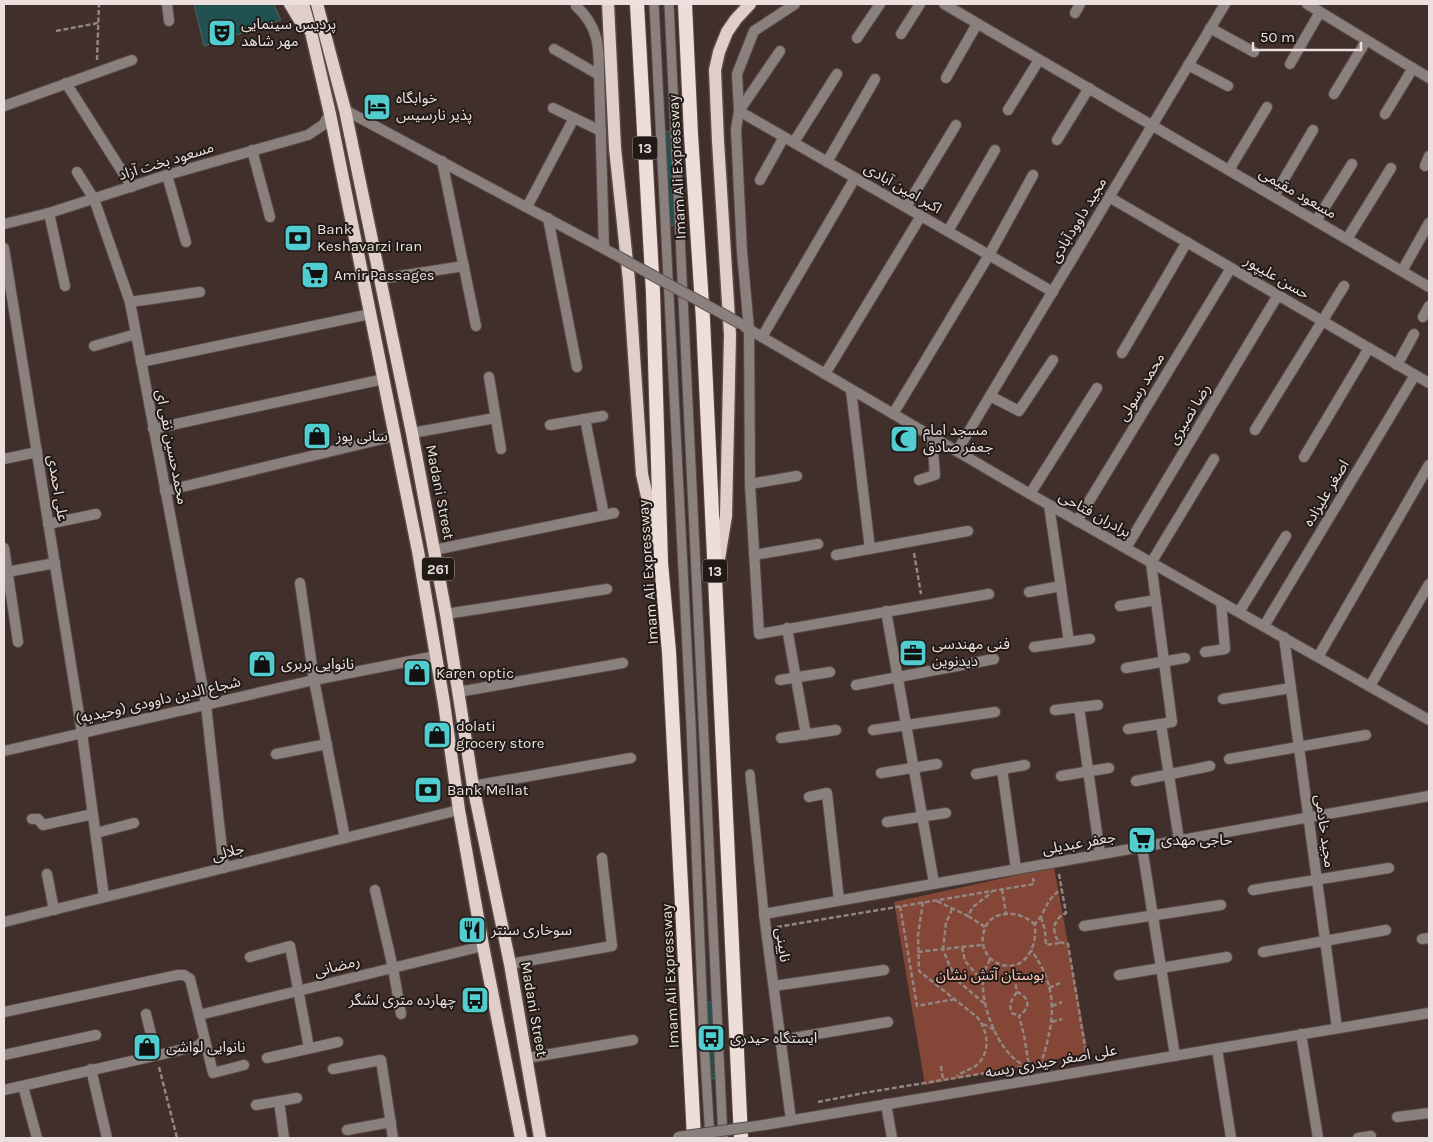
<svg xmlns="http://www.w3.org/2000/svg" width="1433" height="1142" viewBox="0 0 1433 1142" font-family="Karla,'Noto Sans Arabic',sans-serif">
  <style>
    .green { fill: #844737 }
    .building { fill: #225152; stroke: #4e6464 }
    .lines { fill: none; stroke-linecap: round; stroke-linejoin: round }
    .service-casing { stroke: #5b4b47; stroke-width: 11 }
    .minor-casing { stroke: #5b4b47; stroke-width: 12 }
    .primary-casing { stroke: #5b4b47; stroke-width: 15 }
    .trunk-casing { stroke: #5b4b47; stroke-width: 16 }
    .path { stroke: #938581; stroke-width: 2.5; stroke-dasharray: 5 2.5; stroke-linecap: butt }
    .service { stroke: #8a817e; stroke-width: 9 }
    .minor { stroke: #8a817e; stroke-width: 10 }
    .primary { stroke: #e0cec8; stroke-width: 12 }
    .trunk { stroke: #eeded9; stroke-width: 14 }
    .minor-bridge-casing { stroke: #5b4b47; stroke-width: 12; stroke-linecap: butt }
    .minor-bridge { stroke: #8a817e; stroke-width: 10 }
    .labels { text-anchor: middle; stroke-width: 4; stroke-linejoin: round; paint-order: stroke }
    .shield { fill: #211a17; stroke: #aea5a2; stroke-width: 1 }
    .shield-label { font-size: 14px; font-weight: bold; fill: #ebe0dd }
    .poi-label { font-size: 15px; fill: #ebe0dd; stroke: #211a17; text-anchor: start }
    .street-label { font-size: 15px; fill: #ebe0dd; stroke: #211a17 }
    .park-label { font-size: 15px; fill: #fbc7b9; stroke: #211a17 }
  </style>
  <rect width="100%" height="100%" fill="#402f2b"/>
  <polygon class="green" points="1054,867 1088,1053 925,1085 894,902"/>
  <g class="building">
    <polygon points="194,4 273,4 281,20 204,46"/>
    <polygon points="671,131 677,225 668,226 664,132"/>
    <polygon points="707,1002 714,1002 717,1078 710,1079"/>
  </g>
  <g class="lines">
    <defs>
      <g id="service">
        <polyline points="654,4 691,725 704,1042 710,1138"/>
        <polyline points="669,4 723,1138"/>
        <polyline points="750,774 764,914"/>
      </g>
      <g id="minor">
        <polyline points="167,4 169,21"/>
        <polyline points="795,4 754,31 737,74 739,111 736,129 742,252 749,329 750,484 759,634 989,594"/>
        <polyline points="944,4 1429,287"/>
        <polyline points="1307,4 1429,78"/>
        <path d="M576,6C599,27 599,47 599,75"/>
        <polyline points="1075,13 1080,4"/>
        <polyline points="1210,28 1254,52"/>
        <polyline points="901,34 920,4"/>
        <polyline points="857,38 880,4"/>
        <polyline points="554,49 599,75 604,248"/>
        <polyline points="780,51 739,111 1053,292"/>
        <polyline points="1290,64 1320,12"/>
        <polyline points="1188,65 1228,86"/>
        <polyline points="946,78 977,24"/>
        <polyline points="66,83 132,187"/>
        <polyline points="1334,94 1366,41"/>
        <polyline points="4,106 132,60"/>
        <polyline points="553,108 601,131"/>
        <polyline points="345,110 612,253"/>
        <polyline points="1008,110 1039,60"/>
        <polyline points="1385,114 1413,68"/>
        <polyline points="1057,140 1089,88"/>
        <polyline points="794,142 837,74"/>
        <polyline points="252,150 270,217"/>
        <polyline points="442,161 476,326"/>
        <polyline points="827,162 875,79"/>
        <polyline points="1425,166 1429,156"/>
        <polyline points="1229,170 1267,107"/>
        <polyline points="77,172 94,199 130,302 206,705 224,868"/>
        <polyline points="167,175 186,242"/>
        <polyline points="760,180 784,137"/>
        <polyline points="1274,196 1313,130"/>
        <polyline points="1109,197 1429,383"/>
        <polyline points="527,207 574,118"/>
        <polyline points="906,207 956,125"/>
        <polyline points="49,213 65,286"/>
        <polyline points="548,218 577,367"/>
        <polyline points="1316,221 1352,164"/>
        <polyline points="4,224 49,213 167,175 308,135 323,125 330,114"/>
        <polyline points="948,231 995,150"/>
        <polyline points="1347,239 1391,168"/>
        <polyline points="4,248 82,733 104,897"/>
        <polyline points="1402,271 1429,223"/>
        <polyline points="380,279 464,266"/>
        <polyline points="130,302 200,292"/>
        <polyline points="1423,317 1429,306"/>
        <polyline points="745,327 1030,494 1429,720"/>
        <polyline points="762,337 855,178"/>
        <polyline points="94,346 136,334"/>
        <polyline points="1122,353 1187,242"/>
        <polyline points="141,362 370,314"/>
        <polyline points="1397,365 1414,334"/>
        <polyline points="825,374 921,216"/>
        <polyline points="489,377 501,449"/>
        <polyline points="851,390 870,549"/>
        <polyline points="990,396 1019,411 1053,360"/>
        <polyline points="893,414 989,255 1033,175"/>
        <polyline points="585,419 604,515"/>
        <polyline points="550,425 603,416"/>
        <polyline points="153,429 384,379"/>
        <polyline points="1255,430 1344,286"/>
        <polyline points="412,433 495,418"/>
        <polyline points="957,451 1225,4"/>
        <polyline points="1304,457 1369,348"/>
        <polyline points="4,459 37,452"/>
        <polyline points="919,480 935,475 932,437"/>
        <polyline points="750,484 797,476"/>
        <polyline points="165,491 395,436"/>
        <polyline points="1030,494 1097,388"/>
        <polyline points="1049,505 1069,642"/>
        <polyline points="1077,521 1231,268"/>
        <polyline points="48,524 96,514"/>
        <polyline points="4,548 18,642"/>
        <polyline points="1126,548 1278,295"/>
        <polyline points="434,550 614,513"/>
        <polyline points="754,555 818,544"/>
        <polyline points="836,555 968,531"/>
        <polyline points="7,572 55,563"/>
        <polyline points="300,583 314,680 345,838"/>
        <polyline points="1029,592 1061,586"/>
        <polyline points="1120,606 1156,600"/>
        <polyline points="886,611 934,883"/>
        <polyline points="1239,612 1286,536"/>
        <polyline points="446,614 607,589"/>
        <polyline points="1264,626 1415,375"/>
        <polyline points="787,628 806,735"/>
        <polyline points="1284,637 1337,1028"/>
        <polyline points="1034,647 1090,639"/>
        <polyline points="1205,652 1225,649 1221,602"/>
        <polyline points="1318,657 1429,465"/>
        <polyline points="1126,668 1185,658"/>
        <polyline points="780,680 830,672"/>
        <polyline points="856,685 994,659"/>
        <polyline points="1370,686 1429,584"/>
        <polyline points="458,692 623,663"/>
        <polyline points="1223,699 1291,688"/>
        <polyline points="1079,707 1100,854"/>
        <polyline points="1055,710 1098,705"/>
        <polyline points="1128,729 1161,724"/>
        <polyline points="873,730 995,712"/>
        <polyline points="781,738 836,730"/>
        <polyline points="4,751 314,680 436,656"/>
        <polyline points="276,754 327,744"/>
        <polyline points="1229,759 1366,735"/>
        <polyline points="1002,769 1016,869"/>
        <polyline points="881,773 937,764"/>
        <polyline points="976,774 1025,765"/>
        <polyline points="1061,776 1109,768"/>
        <polyline points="1136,781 1210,766"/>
        <polyline points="473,786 631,758"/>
        <polyline points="809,797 827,793 839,900"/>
        <polyline points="32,819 38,819 43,825 93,814"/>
        <polyline points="887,822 946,813"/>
        <polyline points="96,833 134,823"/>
        <polyline points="1179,840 1161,724 1172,722 1151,563 1214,459"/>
        <polyline points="1142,847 1175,1056"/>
        <polyline points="47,874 54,910"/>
        <polyline points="375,890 393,968 401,1014"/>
        <polyline points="1253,890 1389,868"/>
        <polyline points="4,922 459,810"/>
        <polyline points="1084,926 1221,905"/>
        <polyline points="1422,939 1429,938"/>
        <polyline points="1263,952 1386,930"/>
        <polyline points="250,957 290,946 309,1048"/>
        <polyline points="510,964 612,946 602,858"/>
        <polyline points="1119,975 1227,957"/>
        <polyline points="774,986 884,970"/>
        <polyline points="4,1012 178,975 184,975 190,979 213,1073 244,1065"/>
        <polyline points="146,1014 156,1055"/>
        <polyline points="199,1015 483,946"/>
        <polyline points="1301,1034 1318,1138"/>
        <polyline points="781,1040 888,1022"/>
        <polyline points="1217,1049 1231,1138"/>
        <polyline points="4,1055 96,1035"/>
        <polyline points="267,1058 338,1042"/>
        <polyline points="527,1058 633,1040"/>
        <polyline points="91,1069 107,1138"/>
        <polyline points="333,1069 381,1060 393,1138"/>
        <polyline points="23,1086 37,1138"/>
        <polyline points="4,1090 198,1046 204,1040"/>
        <polyline points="279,1101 284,1138"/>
        <polyline points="886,1104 892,1138"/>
        <polyline points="256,1105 297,1098"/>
        <polyline points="1397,1117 1429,1113"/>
        <polyline points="791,1120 764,914 1429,796"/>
        <polyline points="764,1125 1429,1013"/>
        <polyline points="347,1130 391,1122"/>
        <polyline points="1358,1138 1371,1136"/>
      </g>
      <g id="primary">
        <polyline points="290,4 299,19 307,28"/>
        <polyline points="303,4 311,32 330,114 418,551 444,703 459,810 483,946 521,1138"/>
        <polyline points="317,4 345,110 412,433 446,614 473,786 510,964 540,1138"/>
        <polyline points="608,4 615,148 629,281 642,474 657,541"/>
        <polyline points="718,565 726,516 730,335 718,141 715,70 719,52 727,32 736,19 750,4"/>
      </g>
      <g id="trunk">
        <polyline points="637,4 653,293 661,563 669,652 694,1138"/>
        <polyline points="685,4 691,135 703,320 741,1138"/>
      </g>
    </defs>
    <use href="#service" class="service-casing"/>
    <use href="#minor" class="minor-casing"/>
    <use href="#primary" class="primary-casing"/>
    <use href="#trunk" class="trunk-casing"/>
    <g class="path">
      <polyline points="56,31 98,23"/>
      <polyline points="97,60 99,4"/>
      <polyline points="914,553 921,594"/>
      <path d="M1059,874L1066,913C1053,919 1051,931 1059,942L1068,944L1087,1059"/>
      <polyline points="1002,889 1006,913"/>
      <polyline points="937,901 968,916 973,907 992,892"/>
      <path d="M923,902L918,935L919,971L977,1017C988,1031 991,1050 978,1064C973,1069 963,1071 957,1076"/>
      <polyline points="900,906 917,1006 955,999"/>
      <polyline points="952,909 946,923 943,949 982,945"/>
      <polyline points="968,916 985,927"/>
      <polyline points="1041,917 1045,930 1046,945 1059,943"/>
      <path d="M1035,925C1022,910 990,908 984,931C977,953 998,973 1020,963C1030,957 1035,944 1035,933C1036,931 1034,928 1035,925C1035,922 1040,919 1041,916C1047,905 1050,896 1062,889"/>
      <polyline points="777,927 1034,884 1033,878"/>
      <polyline points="962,947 965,961 984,983"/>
      <polyline points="918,952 943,949 950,967 959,982 985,1004"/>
      <path d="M990,959C988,964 985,969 984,973C978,1000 997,1051 1022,1064C1028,1067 1034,1065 1041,1063C1055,1021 1059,988 1031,950"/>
      <polyline points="1049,988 1060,983"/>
      <path d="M1017,992C1012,999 1008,1004 1012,1013L1019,1016"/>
      <polyline points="1052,1006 1062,1002"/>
      <polyline points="1052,1022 1062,1019"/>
      <polyline points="983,1024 995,1030"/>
      <polyline points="1041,1063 1058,1062"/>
      <polyline points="941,1066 943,1079"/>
      <polyline points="159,1067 177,1138"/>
      <path d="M818,1102L869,1092L1029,1066L1024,1035L1019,1016C1030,1008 1031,998 1017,992L1012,965"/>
    </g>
    <use href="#service" class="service"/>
    <use href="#minor" class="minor"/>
    <use href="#primary" class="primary"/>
    <use href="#trunk" class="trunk"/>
    <defs>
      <g id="minor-bridge">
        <polyline points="612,253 741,324"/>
        <polyline points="678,1137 764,1125"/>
      </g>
    </defs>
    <use href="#minor-bridge" class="minor-bridge-casing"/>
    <use href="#minor-bridge" class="minor-bridge"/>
  </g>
  <defs>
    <symbol id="theatre-square" viewBox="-11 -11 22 22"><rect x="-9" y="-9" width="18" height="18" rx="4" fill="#52cdcf" stroke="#211a17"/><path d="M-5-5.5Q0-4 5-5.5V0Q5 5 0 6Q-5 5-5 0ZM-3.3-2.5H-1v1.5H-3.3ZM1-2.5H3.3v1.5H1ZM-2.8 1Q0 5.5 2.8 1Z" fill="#111"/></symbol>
    <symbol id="hotel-square" viewBox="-11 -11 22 22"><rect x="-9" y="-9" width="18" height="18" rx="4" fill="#52cdcf" stroke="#211a17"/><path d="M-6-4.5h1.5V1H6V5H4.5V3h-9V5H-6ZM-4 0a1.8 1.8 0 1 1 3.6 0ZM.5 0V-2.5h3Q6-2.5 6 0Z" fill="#111"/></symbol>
    <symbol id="bank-square" viewBox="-11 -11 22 22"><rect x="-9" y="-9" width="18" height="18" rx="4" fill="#52cdcf" stroke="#211a17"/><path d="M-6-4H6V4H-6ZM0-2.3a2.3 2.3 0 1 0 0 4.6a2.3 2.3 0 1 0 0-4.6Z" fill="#111"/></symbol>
    <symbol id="supermarket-square" viewBox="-11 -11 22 22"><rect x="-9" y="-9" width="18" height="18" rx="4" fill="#52cdcf" stroke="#211a17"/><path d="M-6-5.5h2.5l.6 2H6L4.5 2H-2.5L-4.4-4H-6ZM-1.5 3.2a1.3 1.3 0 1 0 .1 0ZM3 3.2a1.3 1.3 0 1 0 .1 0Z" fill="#111"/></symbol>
    <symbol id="shop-square" viewBox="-11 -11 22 22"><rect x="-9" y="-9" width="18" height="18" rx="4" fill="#52cdcf" stroke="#211a17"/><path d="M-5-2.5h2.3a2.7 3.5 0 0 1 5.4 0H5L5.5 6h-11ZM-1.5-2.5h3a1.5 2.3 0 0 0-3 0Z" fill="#111"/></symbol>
    <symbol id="mosque-square" viewBox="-11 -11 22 22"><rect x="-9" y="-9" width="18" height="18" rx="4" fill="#52cdcf" stroke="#211a17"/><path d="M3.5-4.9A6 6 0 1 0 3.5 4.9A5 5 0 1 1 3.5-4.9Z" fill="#111"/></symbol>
    <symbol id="office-square" viewBox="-11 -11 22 22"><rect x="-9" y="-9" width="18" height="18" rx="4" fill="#52cdcf" stroke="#211a17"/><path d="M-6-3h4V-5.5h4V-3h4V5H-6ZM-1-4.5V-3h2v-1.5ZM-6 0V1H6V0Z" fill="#111"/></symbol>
    <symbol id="restaurant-square" viewBox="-11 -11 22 22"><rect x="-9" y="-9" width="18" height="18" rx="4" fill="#52cdcf" stroke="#211a17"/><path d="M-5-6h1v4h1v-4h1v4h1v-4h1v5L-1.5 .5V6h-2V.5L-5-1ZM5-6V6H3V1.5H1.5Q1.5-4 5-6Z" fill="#111"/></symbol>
    <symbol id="bus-square" viewBox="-11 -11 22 22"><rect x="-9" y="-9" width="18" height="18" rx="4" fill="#52cdcf" stroke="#211a17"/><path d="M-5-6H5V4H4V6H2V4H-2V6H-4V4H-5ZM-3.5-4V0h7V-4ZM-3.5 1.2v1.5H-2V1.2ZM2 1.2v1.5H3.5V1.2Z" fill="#111"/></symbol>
  </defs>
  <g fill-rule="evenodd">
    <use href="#theatre-square" x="206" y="17" width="32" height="32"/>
    <use href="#hotel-square" x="361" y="91" width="32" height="32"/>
    <use href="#bank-square" x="282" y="222" width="32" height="32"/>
    <use href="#supermarket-square" x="299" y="259" width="32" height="32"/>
    <use href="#shop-square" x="301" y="420" width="32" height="32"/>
    <use href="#mosque-square" x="888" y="423" width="32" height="32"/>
    <use href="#office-square" x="897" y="637" width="32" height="32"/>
    <use href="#shop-square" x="246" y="648" width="32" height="32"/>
    <use href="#shop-square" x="401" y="657" width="32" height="32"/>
    <use href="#shop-square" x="421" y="719" width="32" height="32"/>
    <use href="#bank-square" x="412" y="774" width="32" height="32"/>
    <use href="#supermarket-square" x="1126" y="824" width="32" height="32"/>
    <use href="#restaurant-square" x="456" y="914" width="32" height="32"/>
    <use href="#bus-square" x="459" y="984" width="32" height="32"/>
    <use href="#bus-square" x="695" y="1022" width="32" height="32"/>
    <use href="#shop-square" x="131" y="1031" width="32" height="32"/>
  </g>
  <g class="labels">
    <g class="shield">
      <rect x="632.5" y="136.5" width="25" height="23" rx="4"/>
      <rect x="422" y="557.5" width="32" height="23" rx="4"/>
      <rect x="702.5" y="559.5" width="25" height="23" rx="4"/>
    </g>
    <g class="shield-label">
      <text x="645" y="153">13</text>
      <text x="438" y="574">261</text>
      <text x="715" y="576">13</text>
    </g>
    <g class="poi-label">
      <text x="241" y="29">پردیس سینمایی<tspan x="241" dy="17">مهر شاهد</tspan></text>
      <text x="396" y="103">خوابگاه<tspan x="396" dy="17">پذیر نارسیس</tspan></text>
      <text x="317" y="234">Bank<tspan x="317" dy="17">Keshavarzi Iran</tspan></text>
      <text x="334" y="280">Amir Passages</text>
      <text x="923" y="435">مسجد امام<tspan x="923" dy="17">جعفر صادق</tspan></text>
      <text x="336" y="441">سانی پوز</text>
      <text x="932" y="649">فنی مهندسی<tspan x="932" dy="17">دیدنوین</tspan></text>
      <text x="281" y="669">نانوایی بربری</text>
      <text x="436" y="678">Karen optic</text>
      <text x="456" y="731">dolati<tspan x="456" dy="17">grocery store</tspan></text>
      <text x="447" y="795">Bank Mellat</text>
      <text x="1161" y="845">حاجی مهدی</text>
      <text x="491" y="935">سوخاری سنتر</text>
      <text x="456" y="1005" text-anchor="end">چهارده متری لشگر</text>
      <text x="730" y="1043">ایستگاه حیدری</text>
      <text x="166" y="1052">نانوایی لواشی</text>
    </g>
    <g class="street-label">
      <text transform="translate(166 161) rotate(-17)" y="5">مسعود بخت آزاد</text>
      <text transform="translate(677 167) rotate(-93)" y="5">Imam Ali Expressway</text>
      <text transform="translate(903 188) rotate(30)" y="5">اکبر امین آبادی</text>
      <text transform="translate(1298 193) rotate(30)" y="5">مسعود مقیمی</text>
      <text transform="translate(1078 220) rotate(-59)" y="5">مجید داوودآبادی</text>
      <text transform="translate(1277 277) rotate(30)" y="5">حسن علیپور</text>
      <text transform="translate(1141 387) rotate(-59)" y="5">محمد رسولی</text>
      <text transform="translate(1189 414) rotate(-59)" y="5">رضا نصیری</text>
      <text transform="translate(172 447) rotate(79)" y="5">محمدحسین نقی ای</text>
      <text transform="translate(58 488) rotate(81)" y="5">علی احمدی</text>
      <text transform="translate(440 492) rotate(79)" y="5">Madani Street</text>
      <text transform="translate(1326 493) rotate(-59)" y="5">اصغر علیزاده</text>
      <text transform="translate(1095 514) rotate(29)" y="5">برادران فتاحی</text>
      <text transform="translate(648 572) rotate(-94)" y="5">Imam Ali Expressway</text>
      <text transform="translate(158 700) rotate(-13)" y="5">شجاع الدین داوودی (وحیدیه)</text>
      <text transform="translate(1325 831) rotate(82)" y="5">مجید خادمی</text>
      <text transform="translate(1079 843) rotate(-10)" y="5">جعفر عبدیلی</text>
      <text transform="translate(228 852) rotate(-14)" y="5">جلالی</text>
      <text transform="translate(783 945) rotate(82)" y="5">نایینی</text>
      <text transform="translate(337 966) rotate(-14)" y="5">رمضانی</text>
      <text transform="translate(670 976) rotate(-93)" y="5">Imam Ali Expressway</text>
      <text transform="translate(534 1009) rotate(80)" y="5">Madani Street</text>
      <text transform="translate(1051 1061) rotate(-10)" y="5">علی اصغر حیدری ریسه</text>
    </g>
    <g class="park-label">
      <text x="990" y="980">بوستان آتش نشان</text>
    </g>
  </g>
  <rect width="1433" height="1142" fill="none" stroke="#ebe0dd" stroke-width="10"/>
  <path d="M1253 42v8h108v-8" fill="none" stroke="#ebe0dd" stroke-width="2.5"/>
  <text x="1260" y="42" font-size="15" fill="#ebe0dd" stroke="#211a17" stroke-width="4" paint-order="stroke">50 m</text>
</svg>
